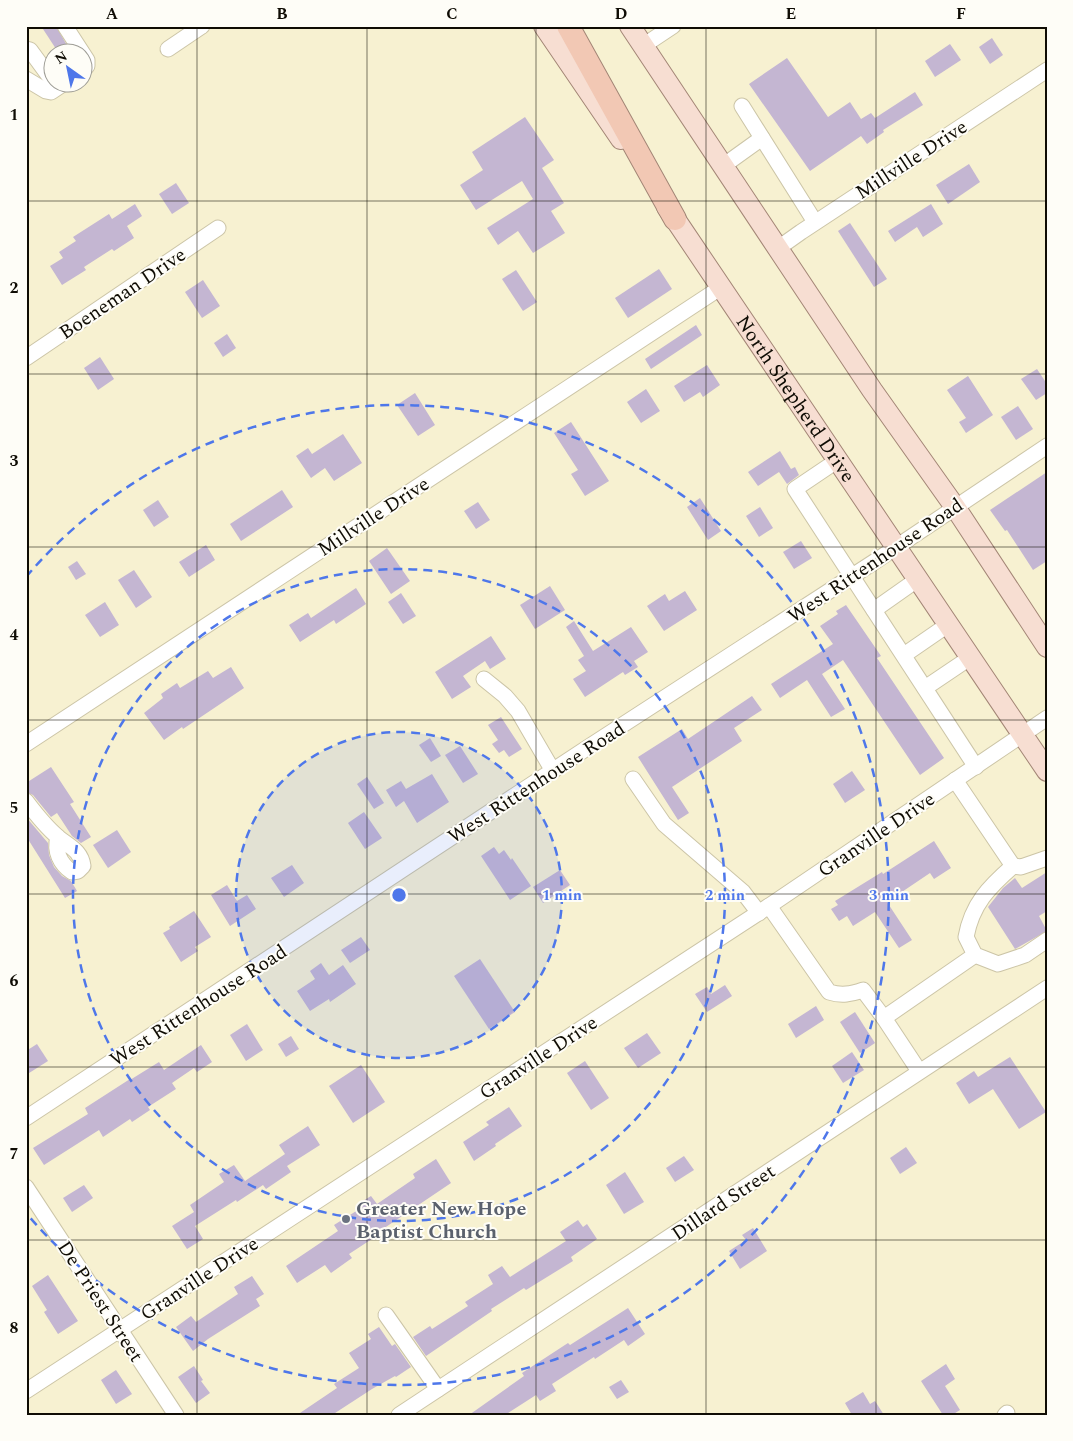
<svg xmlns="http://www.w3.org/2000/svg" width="1073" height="1441" viewBox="0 0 1073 1441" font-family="Spectral,serif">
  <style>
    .building { fill: #c4b6d2 }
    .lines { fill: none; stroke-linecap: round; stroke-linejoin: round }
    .minor-casing { stroke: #ccc5a7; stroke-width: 17 }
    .major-casing { stroke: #a38676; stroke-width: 22 }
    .highway-casing { stroke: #a38676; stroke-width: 24 }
    .minor { stroke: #fff; stroke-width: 15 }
    .major { stroke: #f7ded2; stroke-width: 20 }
    .highway { stroke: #f2c8b4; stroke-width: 22 }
    .grid { fill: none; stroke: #0f0c04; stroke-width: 1; stroke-opacity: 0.55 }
    .ring { fill: none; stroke: #4e77ea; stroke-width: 2.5; stroke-dasharray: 9 6 }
    .worship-dot { fill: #6b7280; stroke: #fefdf7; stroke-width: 2 }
    .labels { text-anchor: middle; stroke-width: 4; stroke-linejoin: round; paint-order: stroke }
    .street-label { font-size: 20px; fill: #0f0c04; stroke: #fefdf7 }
    .worship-label { font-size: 20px; font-weight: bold; fill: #5b616d; stroke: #fefdf7; text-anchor: start }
    .centre { fill: #4e77ea; stroke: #fefdf7; stroke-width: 2.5 }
    .ring-label { font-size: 15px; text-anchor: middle; font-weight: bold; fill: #4e77ea; stroke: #fefdf7; stroke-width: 4; stroke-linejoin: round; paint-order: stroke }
    .neatline { fill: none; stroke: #0f0c04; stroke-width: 2 }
    .grid-label { font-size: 16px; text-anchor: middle; font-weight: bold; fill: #0f0c04 }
  </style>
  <rect width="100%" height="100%" fill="#f7f1d1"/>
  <g class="building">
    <polygon points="41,26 56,26 69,49 64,52 58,52"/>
    <polygon points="992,38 1003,55 990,64 979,47"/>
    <polygon points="950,44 961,60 935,77 925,61"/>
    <polygon points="787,58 828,117 850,102 861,119 871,113 875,118 915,92 923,105 883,130 884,132 867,144 861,136 810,171 749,84"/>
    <polygon points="525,117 554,160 542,168 564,203 551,211 565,233 533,253 518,231 498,245 487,228 533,199 522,181 476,210 460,185 483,170 472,152"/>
    <polygon points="969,164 980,182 948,204 936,185"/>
    <polygon points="176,183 189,203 172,214 159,194"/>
    <polygon points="135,204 142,216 127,226 134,238 114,251 112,249 84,267 86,270 62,285 50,266 63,258 59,252 76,241 73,237 109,214 112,219"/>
    <polygon points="931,204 943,224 923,237 917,227 895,242 888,231"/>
    <polygon points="850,223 887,279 874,287 838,231"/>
    <polygon points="659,269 672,289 628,318 615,298"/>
    <polygon points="516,270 537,302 523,311 502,279"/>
    <polygon points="203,280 220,306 202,318 185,292"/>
    <polygon points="696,325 702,335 651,369 645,359"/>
    <polygon points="227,334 236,348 223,357 214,343"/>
    <polygon points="100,357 114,379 98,390 84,368"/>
    <polygon points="707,365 720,385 703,397 700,392 684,402 674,386"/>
    <polygon points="1037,369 1047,384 1047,393 1036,400 1021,379"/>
    <polygon points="968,376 993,415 966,433 959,422 966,418 947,390"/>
    <polygon points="646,389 660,411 641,423 627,402"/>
    <polygon points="415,393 435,425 418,436 397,405"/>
    <polygon points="1018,406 1033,429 1016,440 1001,417"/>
    <polygon points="571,422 609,481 585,496 571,474 578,470 554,433"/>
    <polygon points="343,434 362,463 334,481 325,468 311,478 296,456 308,448 312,454"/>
    <polygon points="780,451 791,469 795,467 799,475 787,484 779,472 758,486 748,472"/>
    <polygon points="1047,472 1047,561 1033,570 1007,530 1005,531 990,510"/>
    <polygon points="282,490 293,507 241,541 230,524"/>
    <polygon points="700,498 721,531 708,540 687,507"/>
    <polygon points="158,500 169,517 154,527 143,510"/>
    <polygon points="478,502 490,520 476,529 464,511"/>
    <polygon points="760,507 773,528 759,537 746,516"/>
    <polygon points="801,541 812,558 794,569 783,552"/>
    <polygon points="206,545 215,560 189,577 179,562"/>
    <polygon points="387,548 410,581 391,594 369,561"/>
    <polygon points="77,561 86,574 76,580 68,567"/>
    <polygon points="134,570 152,597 136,608 118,580"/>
    <polygon points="550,586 565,610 535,629 520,605"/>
    <polygon points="356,588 366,604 336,624 334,620 300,642 289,625 308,613 311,618"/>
    <polygon points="685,591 697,610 664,631 647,606 665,594 669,601"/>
    <polygon points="401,593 416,616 403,624 388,602"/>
    <polygon points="105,602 119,625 100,637 85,615"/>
    <polygon points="846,605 881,656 877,658 944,758 920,775 843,660 822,674 845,709 831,717 807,680 780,698 771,684 833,644 820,626 838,614 836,611"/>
    <polygon points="574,621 593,651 631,627 648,652 634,661 638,667 625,675 623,672 585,697 573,679 586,671 578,660 584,656 566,627"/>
    <polygon points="491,636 506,659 490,669 485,661 463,676 471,687 452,699 435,672"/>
    <polygon points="231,667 244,688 183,729 182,727 164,740 144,713 163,698 161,694 177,683 180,688 208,671 213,678"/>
    <polygon points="752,696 762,710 734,728 742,741 672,787 689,813 678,820 638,757 682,729 688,739"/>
    <polygon points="501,717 522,749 509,757 504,750 499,753 492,744 498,740 488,725"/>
    <polygon points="430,738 441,756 431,762 419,745"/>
    <polygon points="460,746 478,774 463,783 445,755"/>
    <polygon points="51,767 74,802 70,804 91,837 81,843 72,836 57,813 51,817 33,795 26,792 26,783"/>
    <polygon points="852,771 865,790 845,803 833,784"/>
    <polygon points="432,774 449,802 417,823 404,801 396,807 386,790 401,781 406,789"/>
    <polygon points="367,777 384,803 374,809 357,784"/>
    <polygon points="364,812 382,838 365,849 348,823"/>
    <polygon points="26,817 48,843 49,855 54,867 62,876 71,881 77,891 65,898 26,836"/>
    <polygon points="117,830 131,852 108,868 93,845"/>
    <polygon points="934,841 951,868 934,879 930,873 887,902 912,940 899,948 875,912 853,926 847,916 839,921 831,909 838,905 835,901 882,872 883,874"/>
    <polygon points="494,847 499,854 504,850 511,860 512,858 531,886 510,900 481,856"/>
    <polygon points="292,865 304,883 284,897 271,878"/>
    <polygon points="560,870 570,885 543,903 533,887"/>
    <polygon points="1047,872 1047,911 1039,916 1047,931 1015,949 988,907 1003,888 1015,878 1022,888"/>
    <polygon points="227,885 237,901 247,895 256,909 230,926 211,895"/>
    <polygon points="194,911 211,937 195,947 198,951 181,962 163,933 170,929 169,927"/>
    <polygon points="361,937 370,950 350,963 341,950"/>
    <polygon points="480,959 515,1012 489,1029 454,976"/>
    <polygon points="321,963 329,975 343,965 356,984 330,1002 329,999 310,1011 297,991 315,979 310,971"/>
    <polygon points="725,985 732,996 707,1012 695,994 707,987 711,994"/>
    <polygon points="816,1006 824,1020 796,1038 788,1024"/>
    <polygon points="855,1012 875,1043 860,1053 840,1022"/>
    <polygon points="247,1024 263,1050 246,1061 230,1035"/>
    <polygon points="647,1033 661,1053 638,1068 624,1048"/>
    <polygon points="291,1036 299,1049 286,1057 278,1044"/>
    <polygon points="37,1044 48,1061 26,1075 26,1051"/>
    <polygon points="201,1045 212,1062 197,1072 194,1068 172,1083 176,1089 148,1107 150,1110 132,1122 130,1119 103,1137 99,1130 44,1165 33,1148 88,1114 85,1108 130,1079 130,1080 159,1062 164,1070"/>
    <polygon points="852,1052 864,1070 843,1083 832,1066"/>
    <polygon points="1010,1057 1046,1112 1019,1129 993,1089 969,1104 956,1083 974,1071 978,1077"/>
    <polygon points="585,1061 609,1098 591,1110 567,1073"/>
    <polygon points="361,1065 385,1102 353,1123 329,1086"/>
    <polygon points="509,1107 522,1126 495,1144 496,1146 474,1161 463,1142 489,1125 486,1122"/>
    <polygon points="308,1126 320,1145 287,1166 291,1172 266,1189 263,1185 237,1202 236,1200 195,1226 203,1239 187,1249 172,1226 194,1212 190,1205 224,1182 219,1174 234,1165 245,1181 285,1154 279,1145"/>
    <polygon points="906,1147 917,1163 900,1174 890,1158"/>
    <polygon points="684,1156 694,1170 675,1182 666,1168"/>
    <polygon points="436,1159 451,1183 374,1235 375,1237 349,1254 352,1258 331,1273 325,1265 297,1283 286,1266 338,1231 334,1225 361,1208 358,1204 371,1196 377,1204 415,1178 413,1174"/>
    <polygon points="625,1172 644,1202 624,1214 606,1185"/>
    <polygon points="84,1185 93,1198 72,1212 63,1198"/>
    <polygon points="578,1220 583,1227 587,1224 597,1239 571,1257 573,1261 526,1290 524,1288 491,1309 492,1311 426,1356 413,1337 430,1326 432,1329 468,1306 465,1302 493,1284 488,1275 502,1266 510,1277 566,1241 560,1232"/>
    <polygon points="753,1228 767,1251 740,1269 729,1251 746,1240 742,1235"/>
    <polygon points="48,1275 78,1321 58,1334 44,1312 47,1310 32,1286"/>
    <polygon points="252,1276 264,1294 256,1299 260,1306 208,1339 193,1351 176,1327 191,1316 196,1322 238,1294 234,1287"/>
    <polygon points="628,1308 645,1334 628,1346 624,1340 595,1359 594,1357 552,1384 556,1391 540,1401 536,1395 505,1415 469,1415 524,1376 522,1373 568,1343 570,1345"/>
    <polygon points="379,1327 392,1346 395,1344 411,1367 396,1377 395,1376 372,1389 332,1415 297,1415 337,1388 334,1384 359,1368 349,1353 371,1339 368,1334"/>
    <polygon points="946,1364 955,1379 945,1386 960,1410 952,1415 943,1415 921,1381"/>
    <polygon points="194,1366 203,1380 201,1381 210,1393 196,1403 178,1377"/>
    <polygon points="116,1370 132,1394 116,1404 101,1380"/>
    <polygon points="621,1380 629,1392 617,1399 609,1387"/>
    <polygon points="863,1392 870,1404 875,1401 884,1415 852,1415 845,1403"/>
  </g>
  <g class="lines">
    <defs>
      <g id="minor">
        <polyline points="65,26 87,60 87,66 82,71"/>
        <polyline points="643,46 673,26"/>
        <polyline points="26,49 30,50 52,80"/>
        <polyline points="168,49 202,26"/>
        <polyline points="26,79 46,91 51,92 66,82"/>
        <polyline points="742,106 815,222"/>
        <polyline points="723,166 762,138"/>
        <polyline points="777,249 801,232 1047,70"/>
        <polyline points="26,358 218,228"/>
        <polyline points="838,460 795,489 976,767"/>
        <polyline points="874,610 918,579"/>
        <polyline points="904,655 949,624"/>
        <polyline points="484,679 505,696 518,711 553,771"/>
        <polyline points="925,688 971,657"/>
        <polyline points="26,744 720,288"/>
        <polyline points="633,779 664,824 743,892 759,913"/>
        <polyline points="955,780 1013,866"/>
        <path d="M26,801C35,813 46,827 58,837C68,846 81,850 83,866L78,871L72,872C60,864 54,851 58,837"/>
        <path d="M1047,858L1021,867L1013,866C989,887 972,904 966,937L975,955L998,964L1025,955L1047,940"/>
        <path d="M769,906L829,992C842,996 851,994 863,990L884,1018"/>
        <polyline points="919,1071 884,1018 975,955"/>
        <polyline points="26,1118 587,748 874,562 1047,446"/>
        <polyline points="26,1187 176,1415"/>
        <polyline points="386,1315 438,1389"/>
        <polyline points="26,1391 769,906 1047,718"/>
        <polyline points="399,1415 1047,988"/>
        <polyline points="1005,1415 1007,1413"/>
      </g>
      <g id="major">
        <polyline points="544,26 621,139"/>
        <polyline points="630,26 872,390 955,507 1047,647"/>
        <path id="s1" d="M667,207L1047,771"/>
      </g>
      <polyline id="highway" points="568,26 675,219"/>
    </defs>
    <use href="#minor" class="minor-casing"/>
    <use href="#major" class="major-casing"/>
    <use href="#highway" class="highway-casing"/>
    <use href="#minor" class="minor"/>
    <use href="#major" class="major"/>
    <use href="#highway" class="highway"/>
  </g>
  <path class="grid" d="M197,26V1415M367,26V1415M536,26V1415M706,26V1415M876,26V1415M26,201H1047M26,374H1047M26,547H1047M26,720H1047M26,894H1047M26,1067H1047M26,1240H1047"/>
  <circle cx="399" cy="895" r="163" fill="#4e77ea" fill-opacity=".12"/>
  <g class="ring">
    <circle cx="399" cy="895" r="163"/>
    <circle cx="399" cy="895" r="326"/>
    <path d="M26 577A490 490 0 1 1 26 1213"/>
  </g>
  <circle class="worship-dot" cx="346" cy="1219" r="5"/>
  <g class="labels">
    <g class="street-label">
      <text transform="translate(911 159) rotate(-33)" y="7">Millville Drive</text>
      <text transform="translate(122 293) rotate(-34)" y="7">Boeneman Drive</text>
      <text dy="7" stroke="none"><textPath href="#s1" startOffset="231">North Shepherd Drive</textPath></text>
      <text transform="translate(373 516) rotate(-33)" y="7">Millville Drive</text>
      <text transform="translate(875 560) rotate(-34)" y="7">West Rittenhouse Road</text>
      <text transform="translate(536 782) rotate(-33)" y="7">West Rittenhouse Road</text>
      <text transform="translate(876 834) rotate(-34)" y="7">Granville Drive</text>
      <text transform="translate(198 1005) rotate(-33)" y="7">West Rittenhouse Road</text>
      <text transform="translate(538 1057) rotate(-33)" y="7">Granville Drive</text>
      <text transform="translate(723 1202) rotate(-34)" y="7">Dillard Street</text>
      <text transform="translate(199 1278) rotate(-33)" y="7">Granville Drive</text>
      <text transform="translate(101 1301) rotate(57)" y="7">De Priest Street</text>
    </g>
    <g class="worship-label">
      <text x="356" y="1215">Greater New Hope<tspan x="356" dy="23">Baptist Church</tspan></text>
    </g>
  </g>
  <circle cx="399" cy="895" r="8" class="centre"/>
  <g class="ring-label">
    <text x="562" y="900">1 min</text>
    <text x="725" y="900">2 min</text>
    <text x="889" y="900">3 min</text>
  </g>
  <rect width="1073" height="1441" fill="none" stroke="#fefdf7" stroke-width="55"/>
  <g transform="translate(68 68) rotate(327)"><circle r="24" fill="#fefdf7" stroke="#9e9d96"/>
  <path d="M0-4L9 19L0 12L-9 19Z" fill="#4e77ea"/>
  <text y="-8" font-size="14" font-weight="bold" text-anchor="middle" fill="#0f0c04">N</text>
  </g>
  <rect x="28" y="28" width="1018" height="1386" class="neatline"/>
  <g class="grid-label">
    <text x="112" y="19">A</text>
    <text x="282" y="19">B</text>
    <text x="452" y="19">C</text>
    <text x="621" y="19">D</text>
    <text x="791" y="19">E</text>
    <text x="961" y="19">F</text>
    <text x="14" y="120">1</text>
    <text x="14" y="293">2</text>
    <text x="14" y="466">3</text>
    <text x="14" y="640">4</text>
    <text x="14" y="813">5</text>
    <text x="14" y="986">6</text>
    <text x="14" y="1159">7</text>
    <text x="14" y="1333">8</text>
  </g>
</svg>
